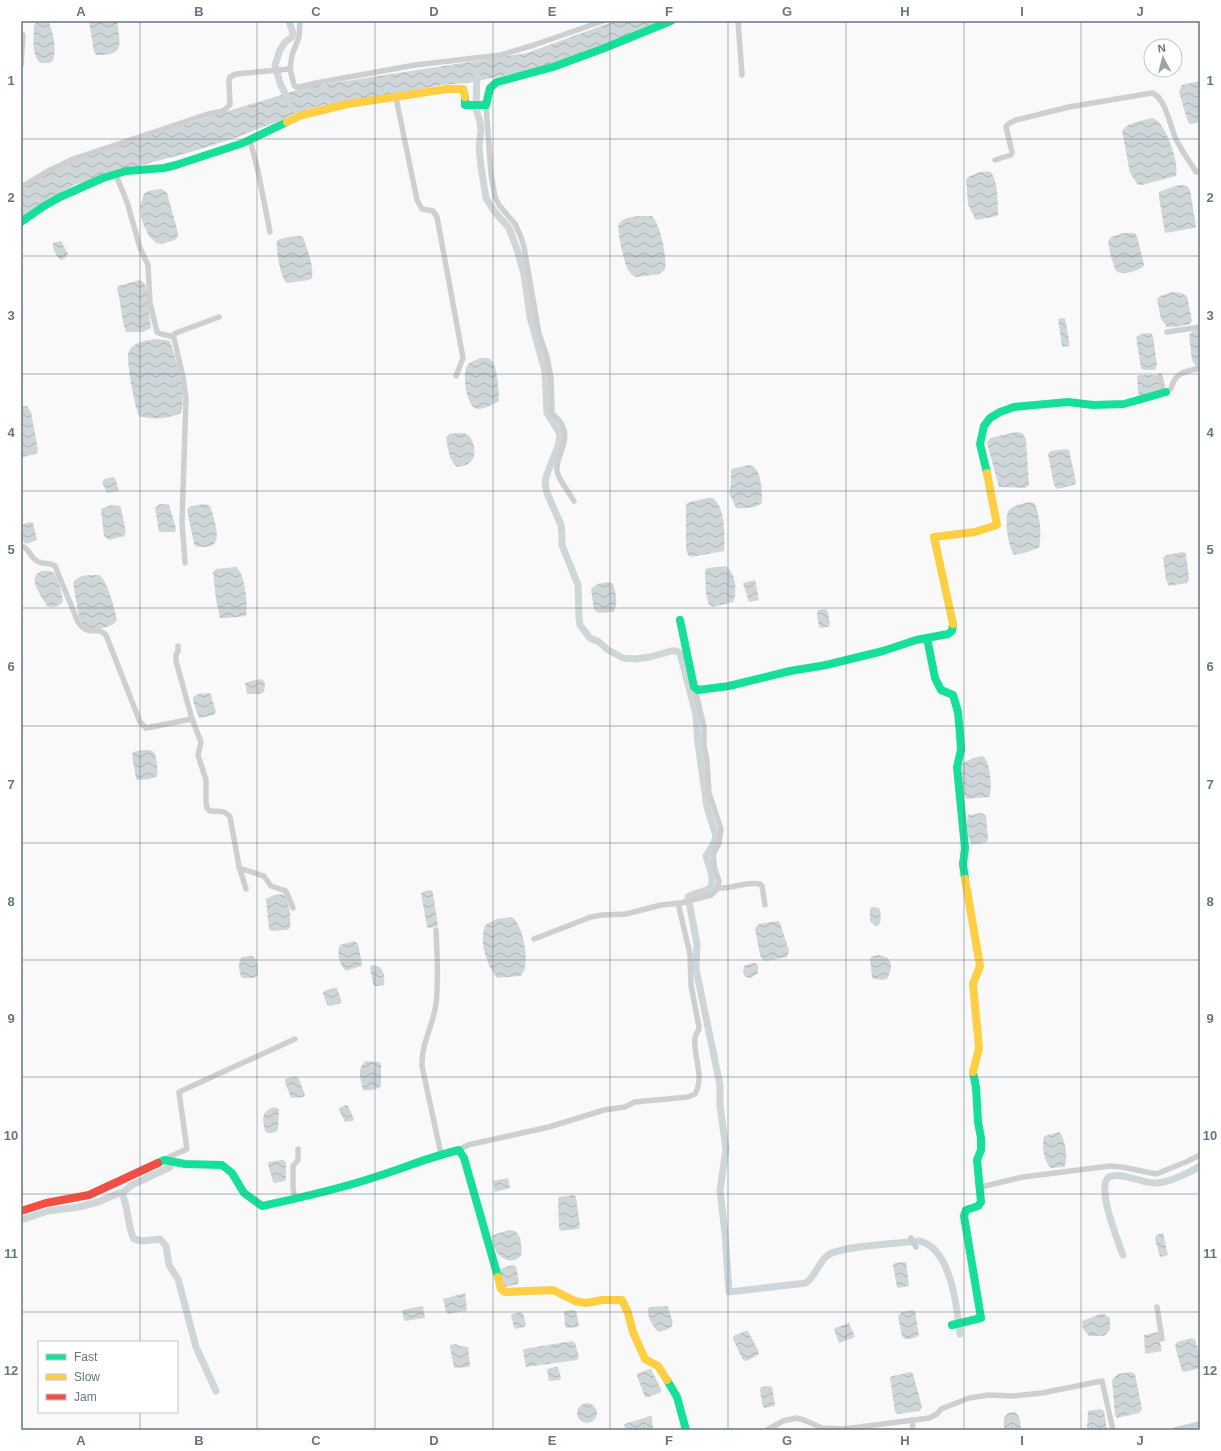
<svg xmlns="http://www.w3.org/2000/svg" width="1221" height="1451" viewBox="0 0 1221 1451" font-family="Arial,sans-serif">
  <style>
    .water { fill: url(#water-waves) }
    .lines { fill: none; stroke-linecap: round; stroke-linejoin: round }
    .canal { stroke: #ced6d9; stroke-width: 7 }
    .street { stroke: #cecfd0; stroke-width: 5.5 }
    .fast { stroke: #16e098; stroke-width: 8 }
    .slow { stroke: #ffcf43; stroke-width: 8 }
    .jam { stroke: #f24e42; stroke-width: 8 }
    .grid { fill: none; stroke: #657683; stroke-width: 1; stroke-opacity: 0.55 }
    .neatline { fill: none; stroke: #657683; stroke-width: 1.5 }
    .grid-label { font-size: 13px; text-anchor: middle; font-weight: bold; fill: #657683 }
  </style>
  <defs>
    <pattern id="water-waves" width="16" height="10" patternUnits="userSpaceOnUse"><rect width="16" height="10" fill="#ced6d9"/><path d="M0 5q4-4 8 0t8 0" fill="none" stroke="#abb2b5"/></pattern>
  </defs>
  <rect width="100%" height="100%" fill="#f9f9f9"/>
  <g class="water">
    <path d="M89,21H117C120,44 126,56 96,55L94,52Z"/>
    <polygon points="615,21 662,21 596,49 539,68 468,83 441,85 381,97 320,106 299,112 279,121 232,139 191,152 112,173 74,185 46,200 21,218 21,190 36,179 94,152 307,87 527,53"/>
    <path d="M46,22H49C53,33 57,50 53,61L49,63H40C31,54 34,37 34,25L36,23Z"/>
    <polygon points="1200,81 1200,122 1192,124 1189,123 1187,119 1179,92 1182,85"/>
    <path d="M1152,118C1165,120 1180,164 1176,176L1142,185H1138L1130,173L1122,131C1127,122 1142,121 1152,118Z"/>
    <path d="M980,172C983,172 987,171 990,172C998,177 998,205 998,214L997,216L977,220L975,219L968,204L966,179L970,176Z"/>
    <polygon points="1182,185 1187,186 1190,190 1196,227 1194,228 1165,233 1159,197 1159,192 1175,186"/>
    <polygon points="160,189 162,189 167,193 177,229 178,237 175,240 161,244 156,243 149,236 144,226 141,217 140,207 144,194 148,191"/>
    <path d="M640,216H652C661,226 667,257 665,270L659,274L637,277C632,277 628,270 626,266C624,259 616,229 619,224C623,217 633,217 640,216Z"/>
    <path d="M1124,233H1134L1137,236L1144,264L1143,267C1136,271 1123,276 1116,271L1111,257L1108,241L1111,237Z"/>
    <path d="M294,236H300L303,237C307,249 314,265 312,278L309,280L287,283C280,278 276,250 277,241L280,239Z"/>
    <path d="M61,241L68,254L64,259L61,260C56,257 52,248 53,243Z"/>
    <path d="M140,280L144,283L146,286L151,328L143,332H126C121,318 121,303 117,288L118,286Z"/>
    <polygon points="1173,292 1181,293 1187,296 1192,321 1190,324 1175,327 1167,327 1161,319 1157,299 1160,296"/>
    <polygon points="1065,318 1070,346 1062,347 1058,319"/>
    <polygon points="1200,330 1200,365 1196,366 1192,360 1189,335 1193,331"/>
    <polygon points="1150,333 1152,334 1153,337 1157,365 1155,370 1144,370 1141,368 1136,337 1141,334"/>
    <path d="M157,339L170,341L171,344C177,363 187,393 181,413C168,419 153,420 139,416C135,408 125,358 129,351C133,342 148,340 157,339Z"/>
    <path d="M481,358C484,358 487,357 490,359C498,365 499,392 499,401C493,404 485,409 478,409C466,408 462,374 467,366C469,362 476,360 481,358Z"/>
    <polygon points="1140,375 1155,375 1157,376 1161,388 1160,391 1139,396 1138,391 1137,376"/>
    <polygon points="21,406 27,406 31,412 38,450 37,453 21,458"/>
    <polygon points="1016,432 1022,433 1026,439 1029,485 1025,488 999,487 987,443 990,438"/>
    <path d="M459,433C462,433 465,433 468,435C475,441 478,458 469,463C466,466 461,466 457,467C448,459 448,448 446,437L450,434Z"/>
    <polygon points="1066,449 1069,450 1076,482 1074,485 1057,489 1054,485 1048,454 1051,451"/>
    <path d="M749,465C762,466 762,493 762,503C755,508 744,509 736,508L729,492L731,485V471L732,469Z"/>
    <polygon points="113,477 115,478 119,491 107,493 102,482 105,479"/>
    <path d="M708,498H713C725,506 725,537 724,551L691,557L688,555L686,550V505L689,502Z"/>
    <path d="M1032,502L1035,504C1040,517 1042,535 1039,548L1024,553L1014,555C1008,547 1003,515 1010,509C1016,504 1025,503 1032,502Z"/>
    <polygon points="160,504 165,504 169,505 176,528 175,532 159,532 155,508"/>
    <path d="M205,504L210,506C213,514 221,538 214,544C210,548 200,547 195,546L194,543L187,510L191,506Z"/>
    <polygon points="112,505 120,506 121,508 126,533 124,536 109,540 104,536 101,510 103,508"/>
    <path d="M30,522L33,523L37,540L26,544C20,540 21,532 21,525Z"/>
    <polygon points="1183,552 1186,554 1189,579 1187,583 1169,586 1166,580 1163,558 1167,555"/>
    <path d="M726,566C735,573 738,591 733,602L712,607L709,605L706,594L705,570L708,568Z"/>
    <path d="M236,567C245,573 248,606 246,616L226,618H220L216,600L213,572L216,569Z"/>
    <path d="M42,571C45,571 49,570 52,572C58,575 62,594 63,600L62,603C58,606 52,609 47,606C42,596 25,577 42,571Z"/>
    <path d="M99,575C107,579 115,610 117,620C112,628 99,629 90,629L82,624L79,617L73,583C77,574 90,575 99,575Z"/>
    <polygon points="755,580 759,600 749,602 743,583"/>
    <path d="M608,582L613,584C616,594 618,602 614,612L599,613L594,610L591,589L597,584Z"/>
    <path d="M826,609L828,612L830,625L828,627L820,628C818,623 816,615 818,610Z"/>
    <polygon points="259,679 263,680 265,684 264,692 259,694 247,694 245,683"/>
    <polygon points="210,693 211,695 216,712 214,715 199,718 193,701 193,697 198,694"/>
    <path d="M141,750H149L154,752C157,759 158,768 157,776C152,779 144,780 137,780L136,778L132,756L133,752Z"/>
    <path d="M983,756C990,761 993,790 989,797L967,799C959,792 962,774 961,764L973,758Z"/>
    <path d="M982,813L986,816L988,838L987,842L972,845C967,838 966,823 968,815Z"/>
    <polygon points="431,890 433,893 438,926 430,928 427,927 421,893 425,891"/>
    <path d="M284,894C290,905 291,916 290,928L287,930L272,931L269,929L266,899L274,895Z"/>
    <path d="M872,907L879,908C881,913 882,922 878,926H875L870,921V908Z"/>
    <path d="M511,917C523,921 532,969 520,976L497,978C486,963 479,943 485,925L497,919Z"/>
    <polygon points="778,921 780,923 789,951 787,957 767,961 763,960 760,955 755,928 759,924"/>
    <path d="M354,941L358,944L362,964L361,966L346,971C340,966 336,952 340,945Z"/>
    <path d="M880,955L888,958C893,965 891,971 887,979L883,980L873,979L872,977L870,958L873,956Z"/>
    <path d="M252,956L255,958C258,963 259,970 257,976L254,978H242C239,972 237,963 242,957Z"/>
    <polygon points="755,963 758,965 758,973 751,978 746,977 743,973 744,966 748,964"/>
    <path d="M373,965C384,967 385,975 384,985L380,986H375L373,984L370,967Z"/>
    <polygon points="333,988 337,988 341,1000 341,1003 331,1006 327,1005 323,993 324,991"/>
    <path d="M366,1061L379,1062L381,1064V1086C377,1090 369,1091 363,1090C361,1079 356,1068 366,1061Z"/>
    <polygon points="296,1076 299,1079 305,1095 303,1097 291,1098 285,1082 285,1079"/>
    <polygon points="346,1105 348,1106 354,1119 353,1121 345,1122 339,1110 339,1108"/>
    <path d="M274,1107L279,1109L278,1130C274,1133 269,1135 265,1131C263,1119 260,1112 274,1107Z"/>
    <path d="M1059,1132C1065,1137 1069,1160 1064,1167L1051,1168C1043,1161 1042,1146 1044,1136Z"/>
    <polygon points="281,1160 284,1160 286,1163 286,1178 285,1181 275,1183 273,1182 268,1164 269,1162"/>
    <polygon points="508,1178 510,1188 495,1192 493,1181"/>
    <polygon points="574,1195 576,1197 580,1227 578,1229 561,1231 559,1229 558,1199 559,1197"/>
    <path d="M509,1230L515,1231L520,1237L522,1254C510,1271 488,1251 493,1235Z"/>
    <polygon points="1163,1233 1168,1255 1160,1257 1155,1239 1156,1235"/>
    <polygon points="905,1262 906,1262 909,1285 908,1286 898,1288 897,1287 893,1265 895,1263"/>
    <polygon points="513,1265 516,1266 519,1282 518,1284 505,1287 502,1285 499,1269"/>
    <polygon points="465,1293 467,1310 465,1311 448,1314 446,1312 443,1299"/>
    <polygon points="422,1306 423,1306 425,1318 404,1321 402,1310"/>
    <path d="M666,1306L668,1307C673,1324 678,1327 659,1332C652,1327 647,1316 648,1308L651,1307Z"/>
    <polygon points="573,1310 576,1311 579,1325 577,1327 567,1328 565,1326 564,1312 565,1311"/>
    <polygon points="911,1310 915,1311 919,1336 911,1339 905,1339 902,1336 898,1316 902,1312"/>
    <polygon points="521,1312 523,1313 526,1325 524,1327 516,1329 514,1327 511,1316 513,1314"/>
    <polygon points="1100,1314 1104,1314 1110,1318 1110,1330 1104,1336 1089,1336 1083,1329 1082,1321"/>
    <polygon points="849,1323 855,1337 839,1343 834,1330 835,1328"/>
    <polygon points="745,1331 748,1331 759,1352 758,1355 747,1361 743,1360 733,1339 734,1336"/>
    <polygon points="1158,1332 1162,1351 1145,1354 1144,1335"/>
    <polygon points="1192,1338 1195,1340 1200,1356 1200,1368 1185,1372 1182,1371 1175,1346 1177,1342"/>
    <polygon points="572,1341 575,1343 579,1357 577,1360 526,1367 523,1351 524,1349"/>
    <polygon points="456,1344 459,1346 468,1347 470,1365 469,1367 455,1368 454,1367 450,1347 450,1345"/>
    <polygon points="555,1367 558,1367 561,1378 560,1380 549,1381 547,1369"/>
    <polygon points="649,1369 651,1369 661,1389 661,1392 649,1397 645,1397 637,1376 637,1374"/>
    <polygon points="911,1372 913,1374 922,1407 920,1411 897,1414 895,1412 890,1377 893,1376"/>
    <polygon points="1131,1372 1135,1374 1142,1409 1139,1413 1117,1418 1115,1415 1112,1380 1118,1374"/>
    <polygon points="769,1386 772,1387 775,1404 774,1406 764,1408 762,1404 760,1390 761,1387"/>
    <circle cx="587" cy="1413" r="10"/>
    <polygon points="1100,1409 1104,1411 1107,1430 1087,1430 1088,1411"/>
    <path d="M1015,1412C1021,1416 1020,1424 1021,1430H1004V1418L1008,1413Z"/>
    <polygon points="650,1416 652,1417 653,1430 626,1430 624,1425 625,1424"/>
  </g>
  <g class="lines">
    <g class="canal">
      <path d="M477,72L476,109L480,122L481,131L479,147L481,167L486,198L494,211L509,228L517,249L524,274L530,317L545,371L547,413L559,432L560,437L558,446L546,477L545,484L547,493L561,525L562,535V545L578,585L579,618L580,625L590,638L599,642L608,650L623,658L635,659L650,657L671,651H676L680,653L696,715L698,743L707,807L716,836L714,843L706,856C708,864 718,885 707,890C700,893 694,893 688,897L697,944L696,969L720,1085V1106L726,1149L720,1190L725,1233L729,1292L806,1283C816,1276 818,1263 827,1256C837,1246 903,1243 919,1241C951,1247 957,1308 960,1334"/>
      <polyline points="289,102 280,83 275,65 280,50 285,42 292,37 293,33 289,21"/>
      <polyline points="121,1194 132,1185 170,1167"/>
      <path d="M21,1220L48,1211L79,1207L98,1202L119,1193L122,1194C129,1208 127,1226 134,1239L142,1241L160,1239L166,1246L169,1265L178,1279L196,1347L216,1391"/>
      <path d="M1123,1255C1119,1243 1092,1179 1112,1176C1127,1173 1142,1184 1157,1183C1170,1182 1189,1173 1200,1166"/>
    </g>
    <g class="street">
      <polyline points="738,21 742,75"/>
      <polyline points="21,65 23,35"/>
      <polyline points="290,69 292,55 299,37 300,21"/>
      <polyline points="396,98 417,200 422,209 433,211 437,217 463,358 456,376"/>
      <path d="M486,105L491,174L495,197L499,205L515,224L521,237L524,247L539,334L547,357L551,378L552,413C555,417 560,420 562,425C571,441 555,457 557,471C559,481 569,492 574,501"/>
      <polyline points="250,140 258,171 270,232"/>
      <path d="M995,160L1011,155L1012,152L1006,127L1008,124L1016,120L1069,107L1152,93C1165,97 1170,125 1175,137C1180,149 1189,160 1196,172H1200"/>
      <path d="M116,175L127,202L140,248L148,265L150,303L157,332C163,336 169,334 174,338L183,377L186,398L182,522L185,563"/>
      <polyline points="21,187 48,171 73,159 208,114 223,111 230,105 229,81 230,77 236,74 290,69 294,85 296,87 299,87 316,83 415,65 501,55 534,45 603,21"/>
      <polyline points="1167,332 1200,327"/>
      <polyline points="172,336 176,333 219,317"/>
      <path d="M1160,376L1163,390L1166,392L1171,389C1175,371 1186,372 1200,368"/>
      <path d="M21,546C31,549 29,557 37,561C43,565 50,562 55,566L78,622C89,638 96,625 106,635L140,722L146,728L192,719"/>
      <path d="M178,646V651L176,655V661L192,719L201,742L198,755L206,780V802L207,808L210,811C219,812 224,809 230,817L239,866L246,889"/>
      <polyline points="239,868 264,876 271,886 286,891 293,908"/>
      <path d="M718,888C732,889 746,881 760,884L762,886L765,905"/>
      <path d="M436,930C437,955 439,980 436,1004C433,1026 421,1044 422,1066L441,1154"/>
      <polyline points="534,939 591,917 602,915 626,914 661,905 681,903 711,895 717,889 719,881 715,870 713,855 719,843 721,829 709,793 707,761 704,745 704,727 695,689"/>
      <path d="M459,1150L468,1145L549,1127L604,1110L625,1107L635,1102L688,1097L695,1094C705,1076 693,1057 695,1038C695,1034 699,1032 699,1027L691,985L690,954L678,903"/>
      <polyline points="167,1161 169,1157 187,1149 179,1092 295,1039"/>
      <polyline points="981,1187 1023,1177 1110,1166 1122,1167 1156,1174 1186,1162 1200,1155"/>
      <polyline points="295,1199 293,1188 293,1166 298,1160 298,1149"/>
      <polyline points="911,1238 916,1247"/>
      <polyline points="1157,1307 1162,1339"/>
      <polyline points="912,1420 913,1430"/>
      <polyline points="767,1430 783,1421 796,1418 804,1420 822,1428 844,1429 929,1418 937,1414 941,1409 969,1398 989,1395 1013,1396 1042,1393 1102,1381 1113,1430"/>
      <polyline points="1175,1430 1200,1424"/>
    </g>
    <g class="fast">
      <polyline points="465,97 465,105 486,105 490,88 497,82 553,67 602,49 671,21"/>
      <polyline points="21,222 44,206 60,197 103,178 126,171 164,168 176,165 243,143 287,122"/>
      <polyline points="987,473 980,444 984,426 990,418 1000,412 1014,407 1068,402 1093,405 1124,404 1166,392"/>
      <polyline points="680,620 694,687 698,690 729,686 790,671 826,665 883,651 916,640 948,634 952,631 953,624"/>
      <polyline points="927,638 935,678 941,690 953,695 958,712 960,734 961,750 957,767 965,848 963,864 965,879"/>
      <path d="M158,1163L164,1160L185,1164L222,1165L232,1173L244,1193L262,1206C299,1198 336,1190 372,1178C401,1169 429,1157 459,1150L464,1158L498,1277"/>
      <polyline points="952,1325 981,1318 964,1216 966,1210 978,1206 981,1202 977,1160 981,1150 981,1138 978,1122 976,1087 973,1072"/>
      <polyline points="667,1380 677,1397 686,1430"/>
    </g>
    <g class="slow">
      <polyline points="287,122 302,115 348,104 447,89 463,89 465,97"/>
      <polyline points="953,624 934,537 975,532 997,525 987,473"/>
      <polyline points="965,879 980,966 973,984 979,1048 973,1072"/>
      <polyline points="498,1277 501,1289 505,1292 553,1290 575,1301 586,1303 602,1300 622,1300 628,1313 633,1332 645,1359 658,1366 667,1380"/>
    </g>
    <polyline class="jam" points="21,1211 46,1203 89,1195 158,1163"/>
  </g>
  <path class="grid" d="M140,21V1342M257,21V1430M375,21V1430M493,21V1430M610,21V1430M728,21V1430M846,21V1430M964,21V1430M1081,21V1430M21,139H1200M21,256H1200M21,374H1200M21,491H1200M21,608H1200M21,726H1200M21,843H1200M21,960H1200M21,1077H1200M21,1194H1200M21,1312H1200M140,1412V1430"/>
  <rect width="1221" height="1451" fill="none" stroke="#ffffff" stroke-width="44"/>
  <rect x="38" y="1341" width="140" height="72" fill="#ffffff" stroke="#c1c8cd"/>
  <rect x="46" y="1354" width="20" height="6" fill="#16e098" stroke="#c1c8cd"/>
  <text x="74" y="1361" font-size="12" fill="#657683">Fast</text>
  <rect x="46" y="1374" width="20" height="6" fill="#ffcf43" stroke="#c1c8cd"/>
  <text x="74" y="1381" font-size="12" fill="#657683">Slow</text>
  <rect x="46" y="1394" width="20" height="6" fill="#f24e42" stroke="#c1c8cd"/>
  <text x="74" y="1401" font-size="12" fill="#657683">Jam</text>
  <g transform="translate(1163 58) rotate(353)"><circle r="19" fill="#ffffff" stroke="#c1c8cd"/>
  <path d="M0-3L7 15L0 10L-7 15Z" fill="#99a4ac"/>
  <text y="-6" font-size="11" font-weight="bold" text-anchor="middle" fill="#657683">N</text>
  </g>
  <rect x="22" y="22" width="1177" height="1407" class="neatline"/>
  <g class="grid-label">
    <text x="81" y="16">A</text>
    <text x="199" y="16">B</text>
    <text x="316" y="16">C</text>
    <text x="434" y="16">D</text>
    <text x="552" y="16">E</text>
    <text x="669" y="16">F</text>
    <text x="787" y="16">G</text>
    <text x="905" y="16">H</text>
    <text x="1022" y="16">I</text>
    <text x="1140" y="16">J</text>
    <text x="11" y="85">1</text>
    <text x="1210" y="85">1</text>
    <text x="11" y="202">2</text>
    <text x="1210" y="202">2</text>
    <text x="11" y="320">3</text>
    <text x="1210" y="320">3</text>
    <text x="11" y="437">4</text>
    <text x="1210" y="437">4</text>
    <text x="11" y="554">5</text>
    <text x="1210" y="554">5</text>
    <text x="11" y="671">6</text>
    <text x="1210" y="671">6</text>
    <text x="11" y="789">7</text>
    <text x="1210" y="789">7</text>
    <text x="11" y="906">8</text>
    <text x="1210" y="906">8</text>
    <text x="11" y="1023">9</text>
    <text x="1210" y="1023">9</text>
    <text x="11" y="1140">10</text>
    <text x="1210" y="1140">10</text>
    <text x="11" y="1258">11</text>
    <text x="1210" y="1258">11</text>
    <text x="11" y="1375">12</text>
    <text x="1210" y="1375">12</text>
    <text x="81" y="1445">A</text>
    <text x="199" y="1445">B</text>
    <text x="316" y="1445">C</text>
    <text x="434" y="1445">D</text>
    <text x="552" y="1445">E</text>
    <text x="669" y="1445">F</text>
    <text x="787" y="1445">G</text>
    <text x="905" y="1445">H</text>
    <text x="1022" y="1445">I</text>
    <text x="1140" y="1445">J</text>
  </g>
</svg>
